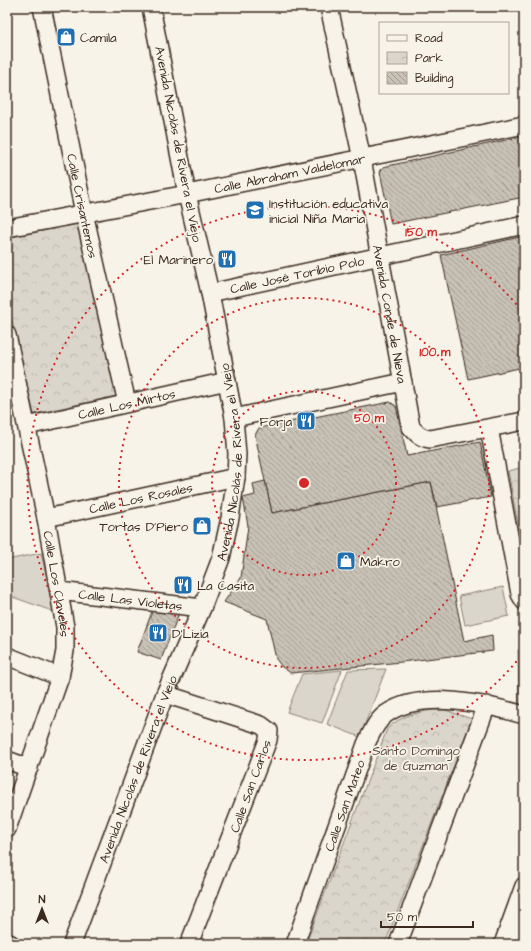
<svg xmlns="http://www.w3.org/2000/svg" width="531" height="951" viewBox="0 0 531 951" font-family="'Architects Daughter',sans-serif">
  <style>
    .green { fill: #dbd6cb; stroke: #8b8074 }
    .park { fill: url(#park-crowns); stroke: #8b8074 }
    .building { fill: url(#building-back-hatch); stroke: #3b2a1e }
    .lines { fill: none; stroke-linecap: round; stroke-linejoin: round }
    .minor-casing { stroke: #3b2a1e; stroke-width: 20 }
    .minor { stroke: #f7f3e8; stroke-width: 17 }
    .ring { fill: none; stroke: #d62828; stroke-width: 2; stroke-dasharray: 2 4 }
    .labels { text-anchor: middle; stroke-width: 3.5; stroke-linejoin: round; paint-order: stroke }
    .poi-label { font-size: 13px; fill: #3b2a1e; stroke: #f7f3e8; text-anchor: start }
    .street-label { font-size: 13px; fill: #3b2a1e; stroke: #f7f3e8 }
    .park-label { font-size: 13px; fill: #5b4c41; stroke: #f7f3e8 }
    .centre { fill: #d62828; stroke: #f7f3e8; stroke-width: 2 }
    .ring-label { font-size: 12px; text-anchor: middle; font-weight: bold; fill: #d62828; stroke: #f7f3e8; stroke-width: 3.5; stroke-linejoin: round; paint-order: stroke }
  </style>
  <defs>
    <pattern id="park-crowns" width="20" height="18" patternUnits="userSpaceOnUse"><rect width="20" height="18" fill="#dbd6cb"/><path d="M2 6a3 3 0 1 1 6 0M12 15a3 3 0 1 1 6 0" fill="none" stroke="#bdb8ae"/></pattern>
    <pattern id="building-back-hatch" width="6" height="6" patternUnits="userSpaceOnUse"><rect width="6" height="6" fill="#c8c1b6"/><path d="M-1 5l2 2M0 0l6 6M5-1l2 2" fill="none" stroke="#a49d93"/></pattern>
  </defs>
  <rect width="100%" height="100%" fill="#f7f3e8"/>
  <filter id="ink" filterUnits="userSpaceOnUse"><feTurbulence type="fractalNoise" baseFrequency=".025" numOctaves="2"/><feDisplacementMap in="SourceGraphic" scale="8" xChannelSelector="R" yChannelSelector="G"/><feConvolveMatrix kernelMatrix="1 2 1 2 8 2 1 2 1" color-interpolation-filters="sRGB"/></filter>
  <g filter="url(#ink)">
    <g class="green">
      <polygon points="41,553 55,612 7,595 7,560"/>
      <polygon points="503,587 509,616 465,625 459,596"/>
      <polygon points="386,669 360,737 327,724 348,670"/>
      <polygon points="342,670 322,723 287,712 302,674"/>
    </g>
    <g class="park">
      <polygon points="78,224 116,396 34,414 7,299 7,238"/>
      <polygon points="524,467 524,529 519,530 508,471"/>
      <polygon points="518,650 524,650 524,706 519,704"/>
      <path d="M432,710H445L472,719L385,944H325L308,938L387,729C400,716 415,713 432,710Z"/>
    </g>
    <g class="building">
      <polygon points="524,136 524,197 391,224 380,172 383,167"/>
      <polygon points="524,236 524,367 468,379 441,255"/>
      <polygon points="390,402 396,406 407,456 480,442 491,497 437,507 431,482 272,513 255,435 259,428"/>
      <polygon points="265,481 272,513 431,482 464,641 492,635 493,651 401,662 291,673 282,667 276,659 267,619 224,602 241,578 248,526 243,498 255,495 253,484"/>
      <polygon points="153,609 179,613 161,660 137,652"/>
    </g>
    <g class="lines">
      <defs>
        <g id="minor">
          <path id="s1" d="M42,7L84,213L127,403"/>
          <path id="s2" d="M329,7L362,159L411,427C417,434 421,438 430,439L524,421"/>
          <path id="s3" d="M7,228L187,194L524,125"/>
          <path id="s4" d="M210,293L524,225"/>
          <path id="s5" d="M7,335L46,518L65,627V651L60,677L7,829"/>
          <polyline points="234,418 403,382"/>
          <path id="s6" d="M27,426L227,381"/>
          <polyline points="489,428 520,594 524,601"/>
          <path id="s7" d="M46,518L236,477"/>
          <path id="s8" d="M59,591L202,608"/>
          <polyline points="7,656 60,677"/>
          <polyline points="165,694 261,725 269,731 268,740 189,944"/>
          <polyline points="7,760 29,768"/>
          <polyline points="7,942 11,944"/>
          <path id="s9" d="M72,944L165,694L202,608L221,558L230,518L236,477L237,454L234,418L210,293L187,194L151,7"/>
          <path id="s10" d="M295,944L366,744C371,734 376,721 386,714C421,689 486,704 524,715"/>
          <polyline points="398,944 487,705"/>
          <polyline points="503,944 524,886"/>
          <polyline points="517,944 524,927"/>
        </g>
      </defs>
      <use href="#minor" class="minor-casing"/>
      <use href="#minor" class="minor"/>
    </g>
  </g>
  <g class="ring">
    <circle cx="304" cy="483" r="92"/>
    <circle cx="304" cy="483" r="185"/>
    <path d="M524 652A277 277 0 1 1 524 314"/>
  </g>
  <defs>
    <symbol id="shop-square" viewBox="-11 -11 22 22"><rect x="-9" y="-9" width="18" height="18" rx="4" fill="#1f6fb2" stroke="#f7f3e8"/><path d="M-5-2.5h2.3a2.7 3.5 0 0 1 5.4 0H5L5.5 6h-11ZM-1.5-2.5h3a1.5 2.3 0 0 0-3 0Z" fill="#fff"/></symbol>
    <symbol id="school-square" viewBox="-11 -11 22 22"><rect x="-9" y="-9" width="18" height="18" rx="4" fill="#1f6fb2" stroke="#f7f3e8"/><path d="M0-5L7-2L0 1L-7-2ZM-4 1L0 2.5L4 1V4Q0 6-4 4Z" fill="#fff"/></symbol>
    <symbol id="restaurant-square" viewBox="-11 -11 22 22"><rect x="-9" y="-9" width="18" height="18" rx="4" fill="#1f6fb2" stroke="#f7f3e8"/><path d="M-5-6h1v4h1v-4h1v4h1v-4h1v5L-1.5 .5V6h-2V.5L-5-1ZM5-6V6H3V1.5H1.5Q1.5-4 5-6Z" fill="#fff"/></symbol>
  </defs>
  <g fill-rule="evenodd">
    <use href="#shop-square" x="55" y="26" width="22" height="22"/>
    <use href="#school-square" x="244" y="199" width="22" height="22"/>
    <use href="#restaurant-square" x="216" y="248" width="22" height="22"/>
    <use href="#restaurant-square" x="295" y="410" width="22" height="22"/>
    <use href="#shop-square" x="191" y="515" width="22" height="22"/>
    <use href="#shop-square" x="335" y="550" width="22" height="22"/>
    <use href="#restaurant-square" x="172" y="574" width="22" height="22"/>
    <use href="#restaurant-square" x="147" y="622" width="22" height="22"/>
  </g>
  <g class="labels">
    <g class="poi-label">
      <text x="80" y="42">Camila</text>
      <text x="269" y="208">Institución educativa<tspan x="269" dy="15">inicial Niña Maria</tspan></text>
      <text x="213" y="264" text-anchor="end">El Marinero</text>
      <text x="292" y="426" text-anchor="end">Forja</text>
      <text x="188" y="531" text-anchor="end">Tortas D'Piero</text>
      <text x="360" y="566">Makro</text>
      <text x="197" y="590">La Casita</text>
      <text x="172" y="638">D'Lizia</text>
    </g>
    <g class="street-label">
      <text transform="translate(179 144) rotate(79)" y="5">Avenida Nicolás de Rivera el Viejo</text>
      <text dy="5" stroke="none"><textPath href="#s3" startOffset="288">Calle Abraham Valdelomar</textPath></text>
      <text dy="5" stroke="none"><textPath href="#s1" startOffset="203">Calle Crisantemos</textPath></text>
      <text dy="5" stroke="none"><textPath href="#s4" startOffset="89">Calle José Toribio Polo</textPath></text>
      <text dy="5" stroke="none"><textPath href="#s2" startOffset="313">Avenida Conde de Nieva</textPath></text>
      <text dy="5" stroke="none"><textPath href="#s6" startOffset="102">Calle Los Mirtos</textPath></text>
      <text dy="5" stroke="none"><textPath href="#s9" startOffset="511">Avenida Nicolás de Rivera el Viejo</textPath></text>
      <text dy="5" stroke="none"><textPath href="#s7" startOffset="97">Calle Los Rosales</textPath></text>
      <text dy="5" stroke="none"><textPath href="#s5" startOffset="254">Calle Los Claveles</textPath></text>
      <text dy="5" stroke="none"><textPath href="#s8" startOffset="72">Calle Las Violetas</textPath></text>
      <text dy="5" stroke="none"><textPath href="#s9" startOffset="187">Avenida Nicolás de Rivera el Viejo</textPath></text>
      <text transform="translate(250 786) rotate(-70)" y="5">Calle San Carlos</text>
      <text dy="5" stroke="none"><textPath href="#s10" startOffset="147">Calle San Mateo</textPath></text>
    </g>
    <g class="park-label">
      <text x="416" y="755">Santo Domingo<tspan x="416" dy="15">de Guzman</tspan></text>
    </g>
  </g>
  <circle cx="304" cy="483" r="6" class="centre"/>
  <g class="ring-label">
    <text x="421" y="236">150 m</text>
    <text x="435" y="356">100 m</text>
    <text x="369" y="422">50 m</text>
  </g>
  <rect width="531" height="951" fill="none" stroke="#f7f3e8" stroke-width="24"/>
  <rect x="12" y="12" width="507" height="927" fill="none" stroke="#3b2a1e" stroke-width="1.5" filter="url(#ink)"/>
  <rect x="379" y="22" width="130" height="72" fill="#f7f3e8" stroke="#aca397"/>
  <rect x="387" y="35" width="20" height="6" fill="#f7f3e8" stroke="#aca397"/>
  <text x="415" y="42" font-size="12" fill="#3b2a1e">Road</text>
  <rect x="387" y="52" width="20" height="12" fill="url(#park-crowns)" stroke="#aca397"/>
  <text x="415" y="62" font-size="12" fill="#3b2a1e">Park</text>
  <rect x="387" y="72" width="20" height="12" fill="url(#building-back-hatch)" stroke="#aca397"/>
  <text x="415" y="82" font-size="12" fill="#3b2a1e">Building</text>
  <g transform="translate(42 909)" stroke="#f7f3e8" stroke-width="3" paint-order="stroke">
  <path d="M0-3L7 15L0 10L-7 15Z" fill="#3b2a1e"/>
  <text y="-6" font-size="11" font-weight="bold" text-anchor="middle" fill="#3b2a1e">N</text>
  </g>
  <path d="M381 921v6h92v-6" fill="none" stroke="#3b2a1e" stroke-width="2"/>
  <text x="387" y="921" font-size="12" fill="#3b2a1e" stroke="#f7f3e8" stroke-width="3" paint-order="stroke">50 m</text>
</svg>
